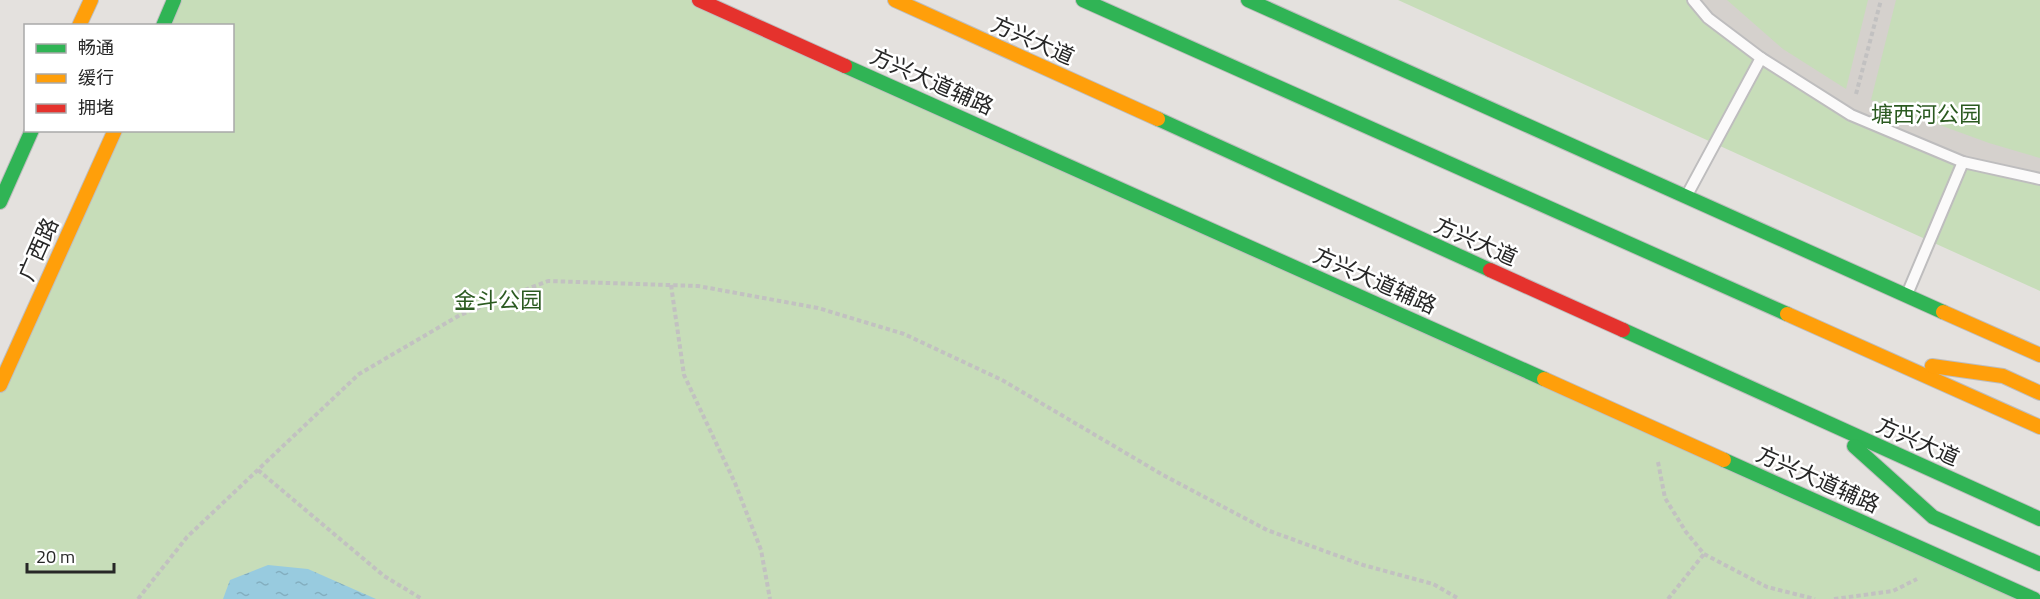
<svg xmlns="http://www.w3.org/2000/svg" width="2040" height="599" viewBox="0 0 2040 599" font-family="'Titillium Web','Noto Sans SC',sans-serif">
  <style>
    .park { fill: #c7ddb9 }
    .plaza { fill: #d5d1cd }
    .water { fill: url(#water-ripples) }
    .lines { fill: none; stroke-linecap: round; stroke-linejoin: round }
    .lane-casing { stroke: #bebdbe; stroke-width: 14 }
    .fast-casing { stroke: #bebdbe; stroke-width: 16 }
    .slow-casing { stroke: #bebdbe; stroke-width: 16 }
    .jam-casing { stroke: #bebdbe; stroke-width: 16 }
    .path { stroke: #c2c1c1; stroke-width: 4; stroke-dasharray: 4.5 3; stroke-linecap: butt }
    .lane { stroke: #fbfafa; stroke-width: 10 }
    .fast { stroke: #30b455; stroke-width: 14 }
    .slow { stroke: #ff9f0a; stroke-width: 14 }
    .jam { stroke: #e5322d; stroke-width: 14 }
    .labels { text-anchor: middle; stroke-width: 5; stroke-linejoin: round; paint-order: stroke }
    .street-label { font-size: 22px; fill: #272727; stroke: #fff }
    .park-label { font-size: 22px; fill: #2b5a20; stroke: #fff }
  </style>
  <defs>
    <pattern id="water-ripples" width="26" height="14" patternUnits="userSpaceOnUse" patternTransform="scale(1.5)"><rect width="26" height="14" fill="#98cbdf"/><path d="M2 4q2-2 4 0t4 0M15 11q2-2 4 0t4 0" fill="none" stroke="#83aebf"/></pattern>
  </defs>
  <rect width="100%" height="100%" fill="#e4e1de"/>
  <g class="park">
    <polygon points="174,0 699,0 2034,599 0,599 0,385 115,131 232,130 232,26 163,25"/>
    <polygon points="1398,0 2040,0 2040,291 2029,286"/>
  </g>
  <polygon class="plaza" points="1693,0 1727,0 1783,49 1846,89 1868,0 1896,0 1871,100 1989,143 2040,158 2040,179 1963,162 1830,104"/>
  <polygon class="water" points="268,565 308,569 376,599 223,599 230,580"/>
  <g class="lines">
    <defs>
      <g id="lane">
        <polyline points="1693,0 1708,18 1761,58 1851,115 1963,162 2040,179"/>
        <polyline points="1687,195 1761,58"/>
        <polyline points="1908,292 1963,162"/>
      </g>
      <g id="fast">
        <polyline points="1083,0 1787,314"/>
        <polyline points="1248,0 1943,312"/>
        <polyline points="163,26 174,0"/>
        <polyline points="845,66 1544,379"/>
        <polyline points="1158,119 1490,270"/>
        <polyline points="0,202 32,130"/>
        <polyline points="1623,330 2040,519"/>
        <polyline points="1854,446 1933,517 2040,564"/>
        <polyline points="1724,460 2034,599"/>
      </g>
      <g id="slow">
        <polyline points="895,0 1158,119"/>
        <polyline points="79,26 91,0"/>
        <polyline points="1943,312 2040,355"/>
        <polyline points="1787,314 2040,427"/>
        <polyline points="1932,366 2003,376 2040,393"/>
        <polyline points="1544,379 1724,460"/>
        <polyline points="0,385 115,130"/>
      </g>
      <g id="jam">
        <polyline points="699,0 845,66"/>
        <polyline points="1490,270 1623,330"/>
      </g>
    </defs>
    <use href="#lane" class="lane-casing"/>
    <use href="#fast" class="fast-casing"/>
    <use href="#slow" class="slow-casing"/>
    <use href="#jam" class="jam-casing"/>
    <g class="path">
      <polyline points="1856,94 1881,0"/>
      <polyline points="671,285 684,375 735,483 761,550 770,599"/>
      <polyline points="1658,462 1665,498 1686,532 1704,554 1767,587 1815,599"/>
      <polyline points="258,470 384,576 422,599"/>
      <polyline points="138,599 187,537 359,374 460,315 548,281 698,286 818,308 904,334 1002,380 1163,475 1267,530 1363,565 1433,584 1459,599"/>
      <polyline points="1668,599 1704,554"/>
      <polyline points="1834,599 1893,591 1917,579"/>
    </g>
    <use href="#lane" class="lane"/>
    <use href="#fast" class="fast"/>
    <use href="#slow" class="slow"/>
    <use href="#jam" class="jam"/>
  </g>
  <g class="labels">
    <g class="street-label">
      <text transform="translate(1033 40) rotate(24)" y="8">方兴大道</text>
      <text transform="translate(932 81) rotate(24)" y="8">方兴大道辅路</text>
      <text transform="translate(1476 241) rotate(24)" y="8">方兴大道</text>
      <text transform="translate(38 249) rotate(-66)" y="8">广西路</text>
      <text transform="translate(1375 280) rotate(24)" y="8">方兴大道辅路</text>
      <text transform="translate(1918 441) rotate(24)" y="8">方兴大道</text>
      <text transform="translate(1818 479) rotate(24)" y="8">方兴大道辅路</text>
    </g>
    <g class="park-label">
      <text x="1926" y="122">塘西河公园</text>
      <text x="498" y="308">金斗公园</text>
    </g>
  </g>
  <rect x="24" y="24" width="210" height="108" fill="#ffffff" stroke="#a9a9a9" stroke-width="1.5"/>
  <rect x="36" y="44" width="30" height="9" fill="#30b455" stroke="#a9a9a9" stroke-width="1.5"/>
  <text x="78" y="54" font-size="18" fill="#272727">畅通</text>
  <rect x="36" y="74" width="30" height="9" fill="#ff9f0a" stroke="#a9a9a9" stroke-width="1.5"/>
  <text x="78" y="84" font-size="18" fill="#272727">缓行</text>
  <rect x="36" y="104" width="30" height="9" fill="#e5322d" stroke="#a9a9a9" stroke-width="1.5"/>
  <text x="78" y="114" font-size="18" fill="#272727">拥堵</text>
  <path d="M27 563v9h87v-9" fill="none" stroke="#272727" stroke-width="3"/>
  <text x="36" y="563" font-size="18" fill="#272727" stroke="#ffffff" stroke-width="4.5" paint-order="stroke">20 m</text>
</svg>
